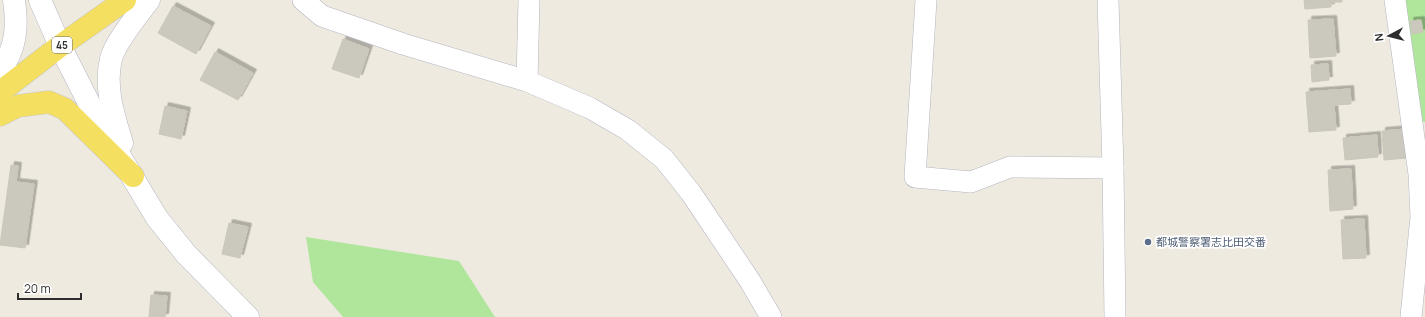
<svg xmlns="http://www.w3.org/2000/svg" width="1425" height="317" viewBox="0 0 1425 317" font-family="Manrope,'Noto Sans JP',sans-serif">
  <style>
    .green { fill: #afe69c }
    .building { fill: #cbc8be; stroke: #cbc6b9; filter: url(#shadow) }
    .lines { fill: none; stroke-linecap: round; stroke-linejoin: round }
    .street-casing { stroke: #b3b5c1; stroke-width: 22 }
    .secondary-casing { stroke: #b3b5c1; stroke-width: 23 }
    .primary-casing { stroke: #c8c8c8; stroke-width: 23 }
    .street { stroke: #fff; stroke-width: 21 }
    .secondary { stroke: #fff; stroke-width: 22 }
    .primary { stroke: #f4df60; stroke-width: 22 }
    .service-dot { fill: #5c6f8a; stroke: #fff; stroke-width: 1.5 }
    .labels { text-anchor: middle; stroke-width: 3.5; stroke-linejoin: round; paint-order: stroke }
    .shield { fill: #fff; stroke: #6c6c6c; stroke-width: 1 }
    .shield-label { font-size: 10px; font-weight: bold; fill: #2d2d2d }
    .service-label { font-size: 11px; fill: #4e5e75; stroke: #fff; text-anchor: start }
  </style>
  <defs>
    <filter id="shadow"><feDropShadow dx="3.5" dy="-3.5" stdDeviation="0" flood-color="#0004"/></filter>
  </defs>
  <rect width="100%" height="100%" fill="#efeae0"/>
  <g class="green">
    <polygon points="1402,0 1425,0 1425,122 1418,121"/>
    <polygon points="306,237 459,261 495,317 343,317 313,282"/>
  </g>
  <g class="building">
    <polygon points="1304,0 1342,0 1342,2 1331,2 1331,7 1305,9"/>
    <polygon points="173,6 211,26 196,54 158,33"/>
    <polygon points="1333,19 1336,56 1310,58 1308,20"/>
    <polygon points="1421,20 1423,32 1412,34 1410,21"/>
    <polygon points="343,39 369,49 359,78 332,69"/>
    <polygon points="215,52 253,73 238,100 200,80"/>
    <polygon points="1328,64 1329,80 1312,82 1311,65"/>
    <polygon points="1350,89 1351,104 1334,105 1336,130 1309,132 1306,92"/>
    <polygon points="165,106 187,111 181,139 159,134"/>
    <polygon points="1406,129 1408,158 1384,160 1382,131"/>
    <polygon points="1377,135 1378,157 1345,160 1343,138"/>
    <polygon points="11,165 18,166 16,182 34,184 25,248 0,245"/>
    <polygon points="1351,169 1353,209 1330,211 1328,170"/>
    <polygon points="1364,219 1366,258 1343,259 1341,220"/>
    <polygon points="229,223 248,227 240,258 222,254"/>
    <polygon points="151,295 167,296 165,317 149,317"/>
  </g>
  <g class="lines">
    <defs>
      <g id="street">
        <polyline points="303,0 322,16 403,44 527,81 590,108 628,130 664,159 691,193 750,281 771,317"/>
        <polyline points="926,0 915,177 971,182 1010,167 1113,168"/>
        <polyline points="1108,0 1113,168 1115,317"/>
        <polyline points="1395,0 1419,174 1421,217 1411,317"/>
        <polyline points="527,81 529,0"/>
      </g>
      <g id="secondary">
        <polyline points="40,0 60,46 94,113 157,218 186,254 248,317"/>
        <path d="M0,72C16,47 18,29 14,0"/>
        <path d="M122,143C114,117 104,87 111,59C115,42 138,15 149,0"/>
      </g>
      <g id="primary">
        <polyline points="0,92 60,46 125,0"/>
        <polyline points="0,115 18,106 49,102 65,109 133,176"/>
      </g>
    </defs>
    <use href="#street" class="street-casing"/>
    <use href="#secondary" class="secondary-casing"/>
    <use href="#primary" class="primary-casing"/>
    <use href="#street" class="street"/>
    <use href="#secondary" class="secondary"/>
    <use href="#primary" class="primary"/>
  </g>
  <circle class="service-dot" cx="1148" cy="242" r="4"/>
  <g class="labels">
    <rect class="shield" x="52" y="37" width="20" height="16" rx="3"/>
    <g class="shield-label">
      <text x="62" y="49">45</text>
    </g>
    <g class="service-label">
      <text x="1156" y="246">都城警察署志比田交番</text>
    </g>
  </g>
  <g transform="translate(1389 36) rotate(263)" stroke="#ffffff" stroke-width="3" paint-order="stroke">
  <path d="M0-3L7 15L0 10L-7 15Z" fill="#2d2d2d"/>
  <text y="-6" font-size="11" font-weight="bold" text-anchor="middle" fill="#2d2d2d">N</text>
  </g>
  <path d="M18 293v6h63v-6" fill="none" stroke="#2d2d2d" stroke-width="2"/>
  <text x="24" y="293" font-size="12" fill="#2d2d2d" stroke="#ffffff" stroke-width="3" paint-order="stroke">20 m</text>
</svg>
